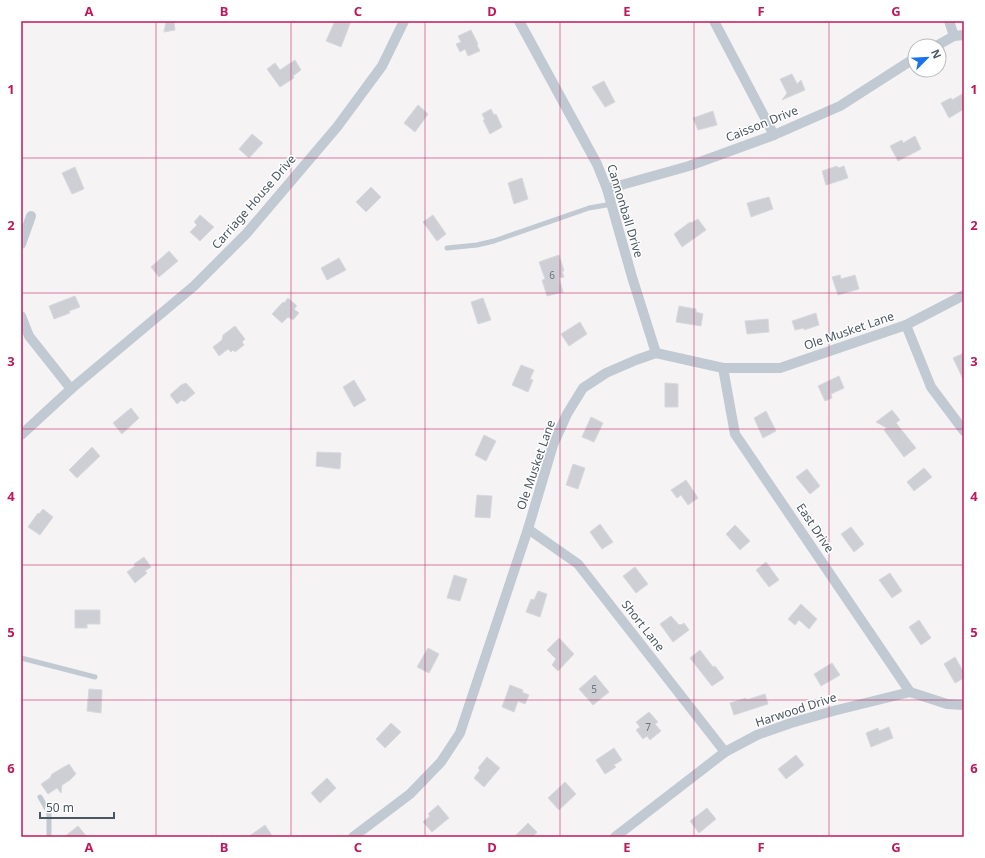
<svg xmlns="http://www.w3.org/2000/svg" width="985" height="858" viewBox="0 0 985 858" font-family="'Noto Sans',sans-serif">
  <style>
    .building { fill: #cdcfd5; stroke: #d7d9de }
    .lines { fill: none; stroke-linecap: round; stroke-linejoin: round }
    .lane { stroke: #c1cad2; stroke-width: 5 }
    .street { stroke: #c1cad2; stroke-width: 10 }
    .grid { fill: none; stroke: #c2185b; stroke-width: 1; stroke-opacity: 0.55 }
    .labels { text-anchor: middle; stroke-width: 3; stroke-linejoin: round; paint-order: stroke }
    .number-label { font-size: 10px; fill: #6b747e }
    .street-label { font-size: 12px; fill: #4a5661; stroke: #fff }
    .neatline { fill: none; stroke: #c2185b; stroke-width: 1.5 }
    .grid-label { font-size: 13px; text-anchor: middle; font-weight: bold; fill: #c2185b }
  </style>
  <rect width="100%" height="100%" fill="#f5f3f3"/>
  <g class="building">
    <polygon points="166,21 174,21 175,30 164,32"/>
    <polygon points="335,21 351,21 341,47 326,41"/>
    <polygon points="471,30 478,44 477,45 480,51 468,56 465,49 460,52 456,44 461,42 458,36"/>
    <polygon points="295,60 301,70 293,76 294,78 280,87 267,69 275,63 280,70"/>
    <polygon points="792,74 797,84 801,80 805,90 782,100 787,93 780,79"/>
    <polygon points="604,81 615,102 605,107 592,87"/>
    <polygon points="964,93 964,109 949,118 941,103 951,98 952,100"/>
    <polygon points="418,105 428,114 415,132 404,123"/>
    <polygon points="491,109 494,115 496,114 502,127 490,134 483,120 485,120 482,114"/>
    <polygon points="713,111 717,125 698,130 693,118"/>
    <polygon points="252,134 263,143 249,158 239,149"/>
    <polygon points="915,136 921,149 898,161 890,146 902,140 903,143"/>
    <polygon points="837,166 838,168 844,166 848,178 826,185 822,171"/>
    <polygon points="75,167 84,189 72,194 62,173"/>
    <polygon points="522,178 528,199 514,204 508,183"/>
    <polygon points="371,187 381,197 366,212 356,202"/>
    <polygon points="769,197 773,209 751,217 747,203"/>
    <polygon points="200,215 214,227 200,241 190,232 197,225 194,222"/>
    <polygon points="433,215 446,234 437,241 423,222"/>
    <polygon points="698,219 706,230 682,247 674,234 690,222 691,223"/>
    <polygon points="169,251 178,261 159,277 151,267"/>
    <polygon points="559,255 564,271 562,271 564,277 559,278 563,292 547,296 542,280 545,279 539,262"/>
    <polygon points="339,258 346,270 327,280 321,268"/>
    <polygon points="840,275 841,279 855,275 859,289 838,295 832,277"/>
    <polygon points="75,296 80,307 69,311 70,313 54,319 49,306"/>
    <polygon points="288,298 297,306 294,309 299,313 293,320 288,317 282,323 272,314 283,302 284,303"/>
    <polygon points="483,298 491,320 478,324 471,302"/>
    <polygon points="679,306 696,309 696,312 703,314 701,326 676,322"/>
    <polygon points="816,313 819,325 804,330 804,328 795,330 792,321"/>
    <polygon points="768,319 769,332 747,334 745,321"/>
    <polygon points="580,322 587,334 569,346 561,334"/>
    <polygon points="235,326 245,339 242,342 244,345 235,352 233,350 231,352 228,349 219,356 213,347 222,340 223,335"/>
    <polygon points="964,353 964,381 953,358"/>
    <polygon points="521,365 534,370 530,379 533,380 528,392 512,385"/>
    <polygon points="839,376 844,388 831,394 832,398 825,401 818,386"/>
    <polygon points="354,380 366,400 354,407 343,387"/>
    <polygon points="186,383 195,393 184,402 182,400 177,404 170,395 181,385"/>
    <polygon points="665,383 678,384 678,407 665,407"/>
    <polygon points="131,408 139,418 122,434 113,423"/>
    <polygon points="892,410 900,420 896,423 916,448 904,457 884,430 887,428 876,422"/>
    <polygon points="766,411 776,431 763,438 754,418"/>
    <polygon points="591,417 603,423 594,442 582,437"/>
    <polygon points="484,435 496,441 486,461 475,455"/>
    <polygon points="92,447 100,456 77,478 69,470"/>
    <polygon points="317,452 341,453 340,469 316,466"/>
    <polygon points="573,464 585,468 578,489 566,485"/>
    <polygon points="924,468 932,477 914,491 907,482"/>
    <polygon points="807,469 820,486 810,494 796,477"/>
    <polygon points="686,480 698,498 688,505 681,495 677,498 671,490"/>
    <polygon points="477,495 492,496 490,518 475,517"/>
    <polygon points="43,509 53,517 40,535 28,527 38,513 39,514"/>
    <polygon points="600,524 613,542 602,549 590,532"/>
    <polygon points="735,525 750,541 740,550 726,534"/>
    <polygon points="851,527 864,544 854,552 841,534"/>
    <polygon points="144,557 151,567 145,571 147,573 135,583 127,572 135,566 134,564"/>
    <polygon points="766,562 779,580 769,587 756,570"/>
    <polygon points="635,567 648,584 636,593 623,576"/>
    <polygon points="890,573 902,591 892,598 879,580"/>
    <polygon points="454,575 467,579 460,601 447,598"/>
    <polygon points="538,591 547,594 540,617 526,612 531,599 534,600"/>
    <polygon points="801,604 817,619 809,629 799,620 795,625 788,619"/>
    <polygon points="75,610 100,610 100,624 87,624 87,628 75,628"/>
    <polygon points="671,616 679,625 680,624 681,625 684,623 689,630 673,642 660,624"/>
    <polygon points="919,620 931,638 921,645 909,627"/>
    <polygon points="559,638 574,654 558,671 552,665 556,659 547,650"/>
    <polygon points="428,648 439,654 429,673 417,667"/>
    <polygon points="700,650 713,667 715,666 724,678 712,686 690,658"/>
    <polygon points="955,657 964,673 964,678 955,683 944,664"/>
    <polygon points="832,663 840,675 821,686 814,674"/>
    <polygon points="595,675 609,692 593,705 579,689"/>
    <polygon points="510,685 523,690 522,692 529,695 525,704 518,701 514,712 502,707"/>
    <polygon points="89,689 102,690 101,713 87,711"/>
    <polygon points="765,694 768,704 734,715 730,703 746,698 746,700"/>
    <polygon points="649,712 658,722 655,724 661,731 650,740 647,736 643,739 636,730 640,727 636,722"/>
    <polygon points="391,723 401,732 385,748 376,739"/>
    <polygon points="889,727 893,738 871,747 866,733 878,728 879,731"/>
    <polygon points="614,748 622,760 614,765 616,767 605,774 596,760"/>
    <polygon points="796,755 804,765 786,779 778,769"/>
    <polygon points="487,757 500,768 484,787 474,778 480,770 478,768"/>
    <polygon points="69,764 76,774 70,780 62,785 61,793 57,788 48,794 41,784 50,778 52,774"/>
    <polygon points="327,778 336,788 320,803 311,793"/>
    <polygon points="565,782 576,794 559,810 548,798"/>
    <polygon points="438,805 449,818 432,832 423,822 430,816 428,814"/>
    <polygon points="707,808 716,819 699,833 690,821"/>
    <polygon points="528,823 537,832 533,837 514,837"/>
    <polygon points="265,825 273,837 248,837"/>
    <polygon points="78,826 87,837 64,837"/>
  </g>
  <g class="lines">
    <g class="lane">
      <polyline points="447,248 477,245 494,241 589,208 612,204"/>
      <polyline points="21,658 95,677"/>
      <polyline points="40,797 49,813 49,837"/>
    </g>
    <g class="street">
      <polyline points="519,21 597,164 607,189 632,277 656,353"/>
      <polyline points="714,21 774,135"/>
      <polyline points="949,21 954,36"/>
      <polyline points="936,46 954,36 964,35"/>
      <polyline points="607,189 689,166 774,135 840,106 915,58"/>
      <polyline points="21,244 31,216"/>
      <polyline points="964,295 906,325 931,387 964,431"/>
      <polyline points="21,316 29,336 71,389"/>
      <polyline points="723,368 735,434 910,692"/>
      <polyline points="21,435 71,389 194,286 246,234 337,127 382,66 404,21"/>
      <polyline points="528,529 578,564 725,752"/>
      <polyline points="353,837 410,794 441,762 460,733 528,529 553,445 567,414 583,388 606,373 636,360 656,353 723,368 780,368 906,325"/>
      <polyline points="615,837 725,752 757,735 791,723 833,711 910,692 947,704 964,705"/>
    </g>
  </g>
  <path class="grid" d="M156,21V837M291,21V837M425,21V837M560,21V837M694,21V837M829,21V837M21,158H964M21,293H964M21,429H964M21,565H964M21,700H964"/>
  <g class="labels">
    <g class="number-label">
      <text x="552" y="279">6</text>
      <text x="594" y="693">5</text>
      <text x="648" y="731">7</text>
    </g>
    <g class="street-label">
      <text transform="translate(762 124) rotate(-22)" y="4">Caisson Drive</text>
      <text transform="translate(254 202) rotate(-49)" y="4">Carriage House Drive</text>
      <text transform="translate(625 211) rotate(73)" y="4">Cannonball Drive</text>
      <text transform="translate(849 331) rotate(-19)" y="4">Ole Musket Lane</text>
      <text transform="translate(536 465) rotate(-71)" y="4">Ole Musket Lane</text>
      <text transform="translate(815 528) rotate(56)" y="4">East Drive</text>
      <text transform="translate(643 626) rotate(52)" y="4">Short Lane</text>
      <text transform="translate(796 710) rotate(-18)" y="4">Harwood Drive</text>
    </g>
  </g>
  <rect width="985" height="858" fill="none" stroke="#ffffff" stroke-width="44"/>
  <g transform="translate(927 58) rotate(66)"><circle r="19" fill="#ffffff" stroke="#b7bbc0"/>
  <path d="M0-3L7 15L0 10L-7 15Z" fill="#1a73e8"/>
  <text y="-6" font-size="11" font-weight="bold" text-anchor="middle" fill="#4a5661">N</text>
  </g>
  <path d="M40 812v6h74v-6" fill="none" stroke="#4a5661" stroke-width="2"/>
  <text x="46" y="812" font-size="12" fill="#4a5661" stroke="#ffffff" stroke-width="3" paint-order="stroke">50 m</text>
  <rect x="22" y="22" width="941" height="814" class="neatline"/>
  <g class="grid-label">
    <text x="89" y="16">A</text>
    <text x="224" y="16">B</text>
    <text x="358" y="16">C</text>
    <text x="492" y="16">D</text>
    <text x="627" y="16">E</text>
    <text x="761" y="16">F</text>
    <text x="896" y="16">G</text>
    <text x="11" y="94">1</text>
    <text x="974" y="94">1</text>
    <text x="11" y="230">2</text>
    <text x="974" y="230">2</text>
    <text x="11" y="366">3</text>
    <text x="974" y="366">3</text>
    <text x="11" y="501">4</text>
    <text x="974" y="501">4</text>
    <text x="11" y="637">5</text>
    <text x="974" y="637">5</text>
    <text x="11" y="773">6</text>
    <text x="974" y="773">6</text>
    <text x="89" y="852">A</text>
    <text x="224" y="852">B</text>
    <text x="358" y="852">C</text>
    <text x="492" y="852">D</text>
    <text x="627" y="852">E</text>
    <text x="761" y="852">F</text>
    <text x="896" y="852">G</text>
  </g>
</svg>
